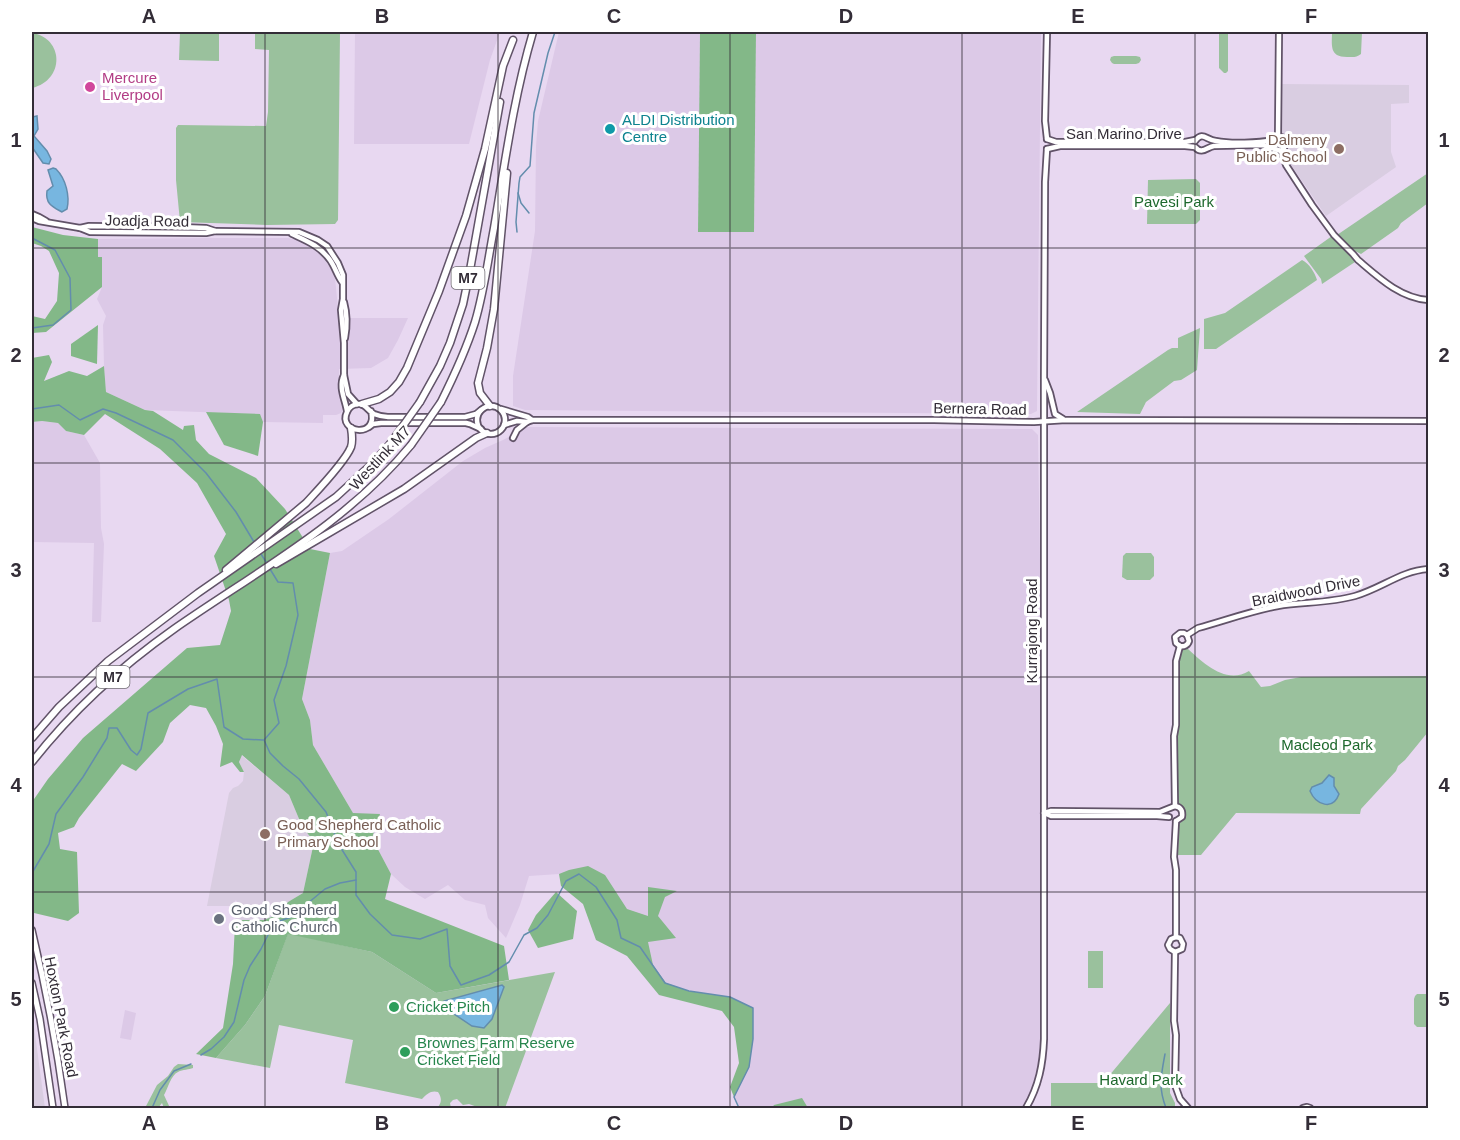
<svg xmlns="http://www.w3.org/2000/svg" width="1460" height="1140" viewBox="0 0 1460 1140" font-family="Arial,sans-serif">
  <style>
    .built { fill: #dcc9e7 }
    .education { fill: #d9cde1 }
    .green { fill: #9ac19d }
    .forest { fill: #83b888 }
    .water { fill: #77b6e0; stroke: #638dad; stroke-width: 1.5 }
    .lines { fill: none; stroke-linecap: round; stroke-linejoin: round }
    .stream { stroke: #638dad; stroke-width: 1.5 }
    .secondary-casing { stroke: #615368; stroke-width: 8 }
    .primary-casing { stroke: #615368; stroke-width: 8 }
    .highway-casing { stroke: #615368; stroke-width: 9 }
    .secondary { stroke: #fff; stroke-width: 4.5 }
    .primary { stroke: #fff; stroke-width: 5 }
    .highway { stroke: #fff; stroke-width: 6 }
    .highway-bridge-casing { stroke: #615368; stroke-width: 9; stroke-linecap: butt }
    .highway-bridge { stroke: #fff; stroke-width: 6 }
    .grid { fill: none; stroke: #332d37; stroke-width: 1.5; stroke-opacity: 0.55 }
    .hotel-dot { fill: #d1479c; stroke: #fff; stroke-width: 2 }
    .culture-dot { fill: #0f9aa8; stroke: #fff; stroke-width: 2 }
    .education-dot { fill: #8d6e63; stroke: #fff; stroke-width: 2 }
    .worship-dot { fill: #6b7280; stroke: #fff; stroke-width: 2 }
    .leisure-dot { fill: #2e9e5b; stroke: #fff; stroke-width: 2 }
    .labels { text-anchor: middle; stroke-width: 6; stroke-linejoin: round; paint-order: stroke }
    .shield { fill: #fff; stroke: #706c73; stroke-width: 1.5 }
    .shield-label { font-size: 14px; font-weight: bold; fill: #332d37 }
    .hotel-label { font-size: 15px; fill: #b23c85; stroke: #fff; text-anchor: start }
    .culture-label { font-size: 15px; fill: #0d838f; stroke: #fff; text-anchor: start }
    .street-label { font-size: 15px; fill: #332d37; stroke: #fff }
    .education-label { font-size: 15px; fill: #785e54; stroke: #fff; text-anchor: end }
    .park-label { font-size: 15px; fill: #1d682c; stroke: #fff }
    .worship-label { font-size: 15px; fill: #5b616d; stroke: #fff; text-anchor: start }
    .leisure-label { font-size: 15px; fill: #27864d; stroke: #fff; text-anchor: start }
    .neatline { fill: none; stroke: #332d37; stroke-width: 2 }
    .grid-label { font-size: 20px; text-anchor: middle; font-weight: bold; fill: #332d37 }
  </style>
  <rect width="100%" height="100%" fill="#e8d8f1"/>
  <g class="built">
    <polygon points="355,32 500,32 490,60 469,144 354,144"/>
    <polygon points="559,32 700,32 698,232 754,231 756,32 1041,32 1037,411 1031,414 525,410 513,406 513,376 535,231 536,146 538,121"/>
    <polygon points="211,238 288,238 298,240 318,251 330,267 335,278 339,318 408,318 398,340 388,358 371,368 339,369 339,387 344,407 341,413 336,415 323,415 323,423 263,422 259,414 145,410 106,392 104,366 103,325 106,316 97,299 102,287 102,257 98,257 98,239"/>
    <polygon points="42,421 58,423 66,431 84,435 100,463 101,528 104,544 101,622 92,622 94,543 32,542 32,422"/>
    <polygon points="527,427 1032,429 1038,435 1044,813 1043,944 1041,1071 1025,1108 739,1108 734,1097 749,1067 730,997 689,991 665,983 559,874 529,876 520,905 506,938 488,918 485,905 465,900 448,885 425,899 405,887 391,874 372,838 353,813 313,745 310,720 302,699 330,553 342,551 389,519 463,461 485,448 503,440"/>
    <polygon points="125,1010 136,1013 131,1040 120,1038"/>
  </g>
  <g class="education">
    <polygon points="1281,84 1409,85 1409,103 1391,104 1391,152 1396,167 1326,216 1291,165 1289,157 1287,151 1288,139 1281,132"/>
    <polygon points="241,755 289,795 302,826 314,842 303,893 288,902 284,908 274,916 264,920 242,920 235,924 237,902 236,900 231,906 207,906 229,793 233,788 238,786 243,781 244,772 239,762"/>
    <polygon points="32,1013 33,1019 45,1108 32,1108"/>
  </g>
  <g class="green">
    <polygon points="180,32 219,32 219,61 179,60"/>
    <polygon points="255,32 340,32 338,220 335,224 267,225 180,222 176,180 176,128 178,125 266,126 268,112 269,50 255,49"/>
    <polygon points="1219,32 1228,32 1228,71 1226,73 1224,73 1219,68"/>
    <path d="M1332,32H1362L1361,54C1356,58 1353,57 1347,57C1329,57 1332,45 1332,32Z"/>
    <path d="M32,33C64,38 65,80 32,88Z"/>
    <polygon points="1114,56 1136,56 1140,57 1141,60 1139,63 1136,64 1114,64 1112,63 1110,60 1111,57"/>
    <polygon points="1428,173 1428,203 1401,223 1398,228 1361,254 1353,250 1337,235"/>
    <polygon points="1196,179 1200,183 1200,220 1196,224 1147,224 1148,180"/>
    <polygon points="1332,236 1350,254 1355,262 1322,284 1321,279 1304,256"/>
    <path d="M1302,260C1309,263 1315,273 1317,280L1216,349H1204V319L1225,313Z"/>
    <polygon points="1200,328 1197,370 1181,380 1174,381 1146,402 1140,414 1077,412 1168,350 1172,348 1178,348 1178,338"/>
    <polygon points="1126,553 1151,553 1154,557 1154,576 1150,580 1127,580 1122,577 1123,556"/>
    <path d="M1187,648C1203,663 1226,685 1249,671L1261,687L1270,686L1285,680L1301,677L1428,676V732L1405,760L1398,766L1396,771L1361,809L1360,814L1236,813L1201,855H1178L1179,824L1183,820L1185,814L1183,808L1178,803L1177,746L1179,722V654L1182,650Z"/>
    <path d="M288,933L372,952L436,993L555,972L505,1108H480L469,1104L463,1105L457,1099L453,1100L450,1103L451,1108H437C442,1103 442,1098 438,1092C431,1090 427,1094 422,1099L345,1083L353,1040L279,1025L270,1068L216,1058L245,1025L265,996Z"/>
    <rect x="1088" y="951" width="15" height="37"/>
    <polygon points="1417,994 1428,994 1428,1027 1417,1027 1414,1024 1414,999 1415,996"/>
    <polygon points="1170,1003 1170,1093 1175,1103 1175,1108 1051,1108 1051,1083 1103,1083"/>
    <path d="M178,1064L193,1065V1068C189,1070 183,1069 178,1072C171,1075 168,1088 164,1095L170,1108H164L162,1103L158,1108H145L157,1085L168,1076L174,1067Z"/>
  </g>
  <g class="forest">
    <polygon points="700,32 756,32 754,232 698,232"/>
    <polygon points="32,227 63,235 98,239 98,257 102,257 102,287 46,332 32,333 32,316 45,319 57,301 59,273 49,251 41,246 32,243"/>
    <polygon points="98,325 97,364 71,356 71,344"/>
    <polygon points="49,355 52,362 44,381 69,371 87,376 104,366 106,392 145,410 153,411 183,430 184,426 194,425 196,440 209,454 256,478 285,509 310,549 330,553 302,699 310,720 313,745 353,813 380,814 372,838 391,874 385,899 504,946 509,980 436,993 372,952 288,934 265,996 245,1025 216,1058 196,1054 223,1028 233,964 235,924 242,920 264,920 274,916 284,908 288,902 303,893 314,842 302,826 289,795 242,755 239,762 244,772 240,772 232,762 220,767 223,744 216,726 206,708 190,705 170,723 163,742 136,771 122,764 79,818 74,827 58,833 60,849 77,852 79,913 68,921 34,913 32,903 32,802 48,779 83,738 187,648 220,645 231,611 229,600 214,556 226,534 197,483 160,449 105,414 84,435 66,431 58,423 42,421 32,422 32,358"/>
    <polygon points="206,412 260,414 263,422 258,456 224,445"/>
    <polygon points="588,866 605,875 627,909 648,916 648,887 677,891 665,897 658,916 676,938 648,942 653,965 666,983 689,991 730,997 753,1008 753,1039 749,1067 734,1097 730,1087 739,1063 734,1027 722,1011 659,995 627,956 596,940 583,904 561,886 559,874 569,870"/>
    <polygon points="556,892 577,911 573,939 538,948 528,930 536,915"/>
    <polygon points="802,1098 808,1108 772,1108 774,1105"/>
  </g>
  <g class="water">
    <polygon points="37,116 38,129 34,136 47,151 51,159 49,164 43,163 32,147 32,117"/>
    <path d="M53,168L56,169C66,179 70,196 67,209L62,212C53,207 45,204 47,191L53,186L48,170Z"/>
    <path d="M1329,775L1334,778V786L1339,794C1333,811 1316,805 1310,791L1312,787L1322,783Z"/>
    <polygon points="502,985 504,987 492,1019 484,1028 472,1026 442,1006 444,1001"/>
  </g>
  <g class="lines">
    <g class="stream">
      <polyline points="518,193 521,203 529,213"/>
      <polyline points="517,232 516,222 519,183 520,177 530,166 534,113 548,53 555,32"/>
      <polyline points="32,238 55,250 70,278 71,310 53,325 32,328"/>
      <polyline points="32,409 59,405 80,420 103,409 116,413 173,440 206,473 236,512 254,542"/>
      <polyline points="261,554 268,565"/>
      <polyline points="270,569 278,582 293,583 298,615 286,666 274,700 279,723 264,740 270,753 283,766 299,779 326,812 339,845 356,872 356,895 370,914 392,935 420,939 447,929 450,966 461,985 489,975 509,962 524,935 537,928 548,915 566,881 579,874 596,887 617,920 621,938 640,947 665,983 689,991 730,997 753,1008 753,1039 749,1067 734,1097 739,1108"/>
      <polyline points="32,873 49,844 56,814 83,777 107,738 109,728 117,728 131,750 137,755 141,749 148,713 188,689 217,679 224,727 243,739 263,740"/>
      <path d="M1165,1054C1161,1076 1158,1087 1166,1108"/>
      <polyline points="201,1055 211,1049 224,1037 234,1022 244,980 250,966 261,949 274,923 291,917 325,889 340,883 356,880"/>
      <polyline points="152,1108 160,1090 174,1071 191,1064"/>
      <polyline points="795,1108 802,1107 802,1108"/>
    </g>
    <defs>
      <g id="secondary">
        <polyline points="1047,32 1045,121 1047,139"/>
        <polyline points="1278,136 1279,32"/>
        <polyline points="1278,136 1284,138 1286,142 1284,148 1281,151"/>
        <polyline points="1047,139 1056,142 1185,142 1195,140"/>
        <path d="M1195,141C1203,131 1206,140 1216,141C1230,144 1259,143 1273,140"/>
        <path d="M1047,149L1060,146H1185L1195,147C1202,155 1207,147 1214,146L1263,145L1281,151"/>
        <path d="M1281,151L1286,165L1312,205L1334,235L1353,254L1358,260C1378,277 1400,298 1428,300"/>
        <polyline points="32,214 39,217 46,221"/>
        <polyline points="32,218 39,221 80,228 90,232 206,233 215,231 299,232 318,240 327,246 338,263 343,275 343,299 341,310 344,343 344,375 348,394 357,404"/>
        <polyline points="80,228 89,226 180,227 206,228 215,231"/>
        <path d="M292,234C307,241 320,246 330,260C335,267 337,275 342,282"/>
        <path d="M344,302C347,313 347,327 345,338"/>
        <path d="M344,375C338,387 345,399 347,411"/>
        <polyline points="1045,380 1050,393 1055,414 1063,419"/>
        <circle cx="491" cy="420" r="14"/>
        <polyline points="501,409 528,417 532,420"/>
        <path d="M371,411C379,439 337,433 347,412C349,407 354,404 359,404C366,404 368,411 374,414C379,416 384,417 388,417H465L476,414L481,410"/>
        <polyline points="504,425 517,421 527,422 532,420 934,420 1034,422 1066,420 1428,421"/>
        <polyline points="369,427 373,424 381,423 466,423 470,424 481,429"/>
        <polyline points="513,438 517,430 527,422"/>
        <path d="M1187,635L1198,628C1224,621 1251,611 1278,606C1304,602 1330,603 1355,596C1382,588 1401,571 1428,569"/>
        <polyline points="1180,646 1176,643 1175,637 1180,633 1184,633 1187,635"/>
        <path d="M1180,646C1184,647 1188,645 1189,641L1187,635"/>
        <polyline points="1175,806 1174,736 1176,725 1176,661 1180,646"/>
        <path d="M1175,806C1181,807 1183,811 1182,817L1176,821"/>
        <polyline points="1044,813 1051,811 1160,812 1175,806"/>
        <polyline points="1044,813 1051,816 1157,816 1169,817"/>
        <polyline points="1176,937 1176,870 1174,857 1176,821"/>
        <polyline points="1175,952 1174,1021 1176,1035 1175,1085 1180,1099 1188,1108"/>
        <polyline points="1175,952 1182,949 1183,944 1180,938 1176,937"/>
        <polyline points="1175,952 1170,949 1168,945 1171,939 1176,937"/>
        <path d="M1026,1108C1039,1086 1043,1064 1044,1039V378L1045,182L1047,149"/>
        <polyline points="1303,1108 1307,1107 1310,1108"/>
      </g>
      <g id="primary">
        <path d="M32,930C46,989 57,1048 65,1108"/>
        <polyline points="32,983 40,1019 53,1108"/>
      </g>
      <g id="highway">
        <polyline points="420,402 440,366 450,343 463,304 470,270 500,102"/>
        <path d="M441,402C454,376 466,350 475,322C484,292 488,260 494,228C505,162 514,96 533,32"/>
        <polyline points="362,404 379,399 390,392 399,382 407,368 439,291 466,216 485,149 503,66 513,40"/>
        <polyline points="490,406 480,393 478,383 487,348 494,309 507,173"/>
        <polyline points="276,564 404,489 476,438 487,433"/>
        <path d="M226,570L306,503C318,490 345,462 351,447C353,441 352,434 351,428"/>
        <polyline points="32,738 59,707 108,661 198,593 336,497 373,463 390,444"/>
        <path d="M32,762C73,710 120,667 174,629C256,572 347,523 411,445"/>
      </g>
    </defs>
    <use href="#secondary" class="secondary-casing"/>
    <use href="#primary" class="primary-casing"/>
    <use href="#highway" class="highway-casing"/>
    <use href="#secondary" class="secondary"/>
    <use href="#primary" class="primary"/>
    <use href="#highway" class="highway"/>
    <defs>
      <g id="highway-bridge">
        <polyline points="390,444 420,402"/>
        <polyline points="411,445 441,402"/>
      </g>
    </defs>
    <use href="#highway-bridge" class="highway-bridge-casing"/>
    <use href="#highway-bridge" class="highway-bridge"/>
  </g>
  <path class="grid" d="M265,32V1108M498,32V1108M730,32V1108M962,32V1108M1195,32V1108M32,248H1428M32,463H1428M32,677H1428M32,892H1428"/>
  <circle class="hotel-dot" cx="90" cy="87" r="6"/>
  <circle class="culture-dot" cx="610" cy="129" r="6"/>
  <g class="education-dot">
    <circle cx="1339" cy="149" r="6"/>
    <circle cx="265" cy="834" r="6"/>
  </g>
  <circle class="worship-dot" cx="219" cy="919" r="6"/>
  <g class="leisure-dot">
    <circle cx="394" cy="1007" r="6"/>
    <circle cx="405" cy="1052" r="6"/>
  </g>
  <g class="labels">
    <g class="shield">
      <rect x="451.5" y="267" width="33" height="22" rx="4.5"/>
      <rect x="96.5" y="666" width="33" height="22" rx="4.5"/>
    </g>
    <g class="shield-label">
      <text x="468" y="283">M7</text>
      <text x="113" y="682">M7</text>
    </g>
    <g class="hotel-label">
      <text x="102" y="83">Mercure<tspan x="102" dy="17">Liverpool</tspan></text>
    </g>
    <g class="culture-label">
      <text x="622" y="125">ALDI Distribution<tspan x="622" dy="17">Centre</tspan></text>
    </g>
    <g class="street-label">
      <text x="1124" y="139">San Marino Drive</text>
      <text transform="translate(147 221) rotate(1)" y="5">Joadja Road</text>
      <text transform="translate(980 409) rotate(1)" y="5">Bernera Road</text>
      <text transform="translate(380 458) rotate(-47)" y="5">Westlink M7</text>
      <text transform="translate(1306 591) rotate(-11)" y="5">Braidwood Drive</text>
      <text transform="translate(1032 631) rotate(-90)" y="5">Kurrajong Road</text>
      <text transform="translate(61 1017) rotate(79)" y="5">Hoxton Park Road</text>
    </g>
    <g class="education-label">
      <text x="1327" y="145">Dalmeny<tspan x="1327" dy="17">Public School</tspan></text>
      <text x="277" y="830" text-anchor="start">Good Shepherd Catholic<tspan x="277" dy="17">Primary School</tspan></text>
    </g>
    <g class="park-label">
      <text x="1174" y="207">Pavesi Park</text>
      <text x="1327" y="750">Macleod Park</text>
      <text x="1141" y="1085">Havard Park</text>
    </g>
    <g class="worship-label">
      <text x="231" y="915">Good Shepherd<tspan x="231" dy="17">Catholic Church</tspan></text>
    </g>
    <g class="leisure-label">
      <text x="406" y="1012">Cricket Pitch</text>
      <text x="417" y="1048">Brownes Farm Reserve<tspan x="417" dy="17">Cricket Field</tspan></text>
    </g>
  </g>
  <rect width="1460" height="1140" fill="none" stroke="#ffffff" stroke-width="66"/>
  <rect x="33" y="33" width="1394" height="1074" class="neatline"/>
  <g class="grid-label">
    <text x="149" y="23">A</text>
    <text x="382" y="23">B</text>
    <text x="614" y="23">C</text>
    <text x="846" y="23">D</text>
    <text x="1078" y="23">E</text>
    <text x="1311" y="23">F</text>
    <text x="16" y="147">1</text>
    <text x="1444" y="147">1</text>
    <text x="16" y="362">2</text>
    <text x="1444" y="362">2</text>
    <text x="16" y="577">3</text>
    <text x="1444" y="577">3</text>
    <text x="16" y="792">4</text>
    <text x="1444" y="792">4</text>
    <text x="16" y="1006">5</text>
    <text x="1444" y="1006">5</text>
    <text x="149" y="1130">A</text>
    <text x="382" y="1130">B</text>
    <text x="614" y="1130">C</text>
    <text x="846" y="1130">D</text>
    <text x="1078" y="1130">E</text>
    <text x="1311" y="1130">F</text>
  </g>
</svg>
